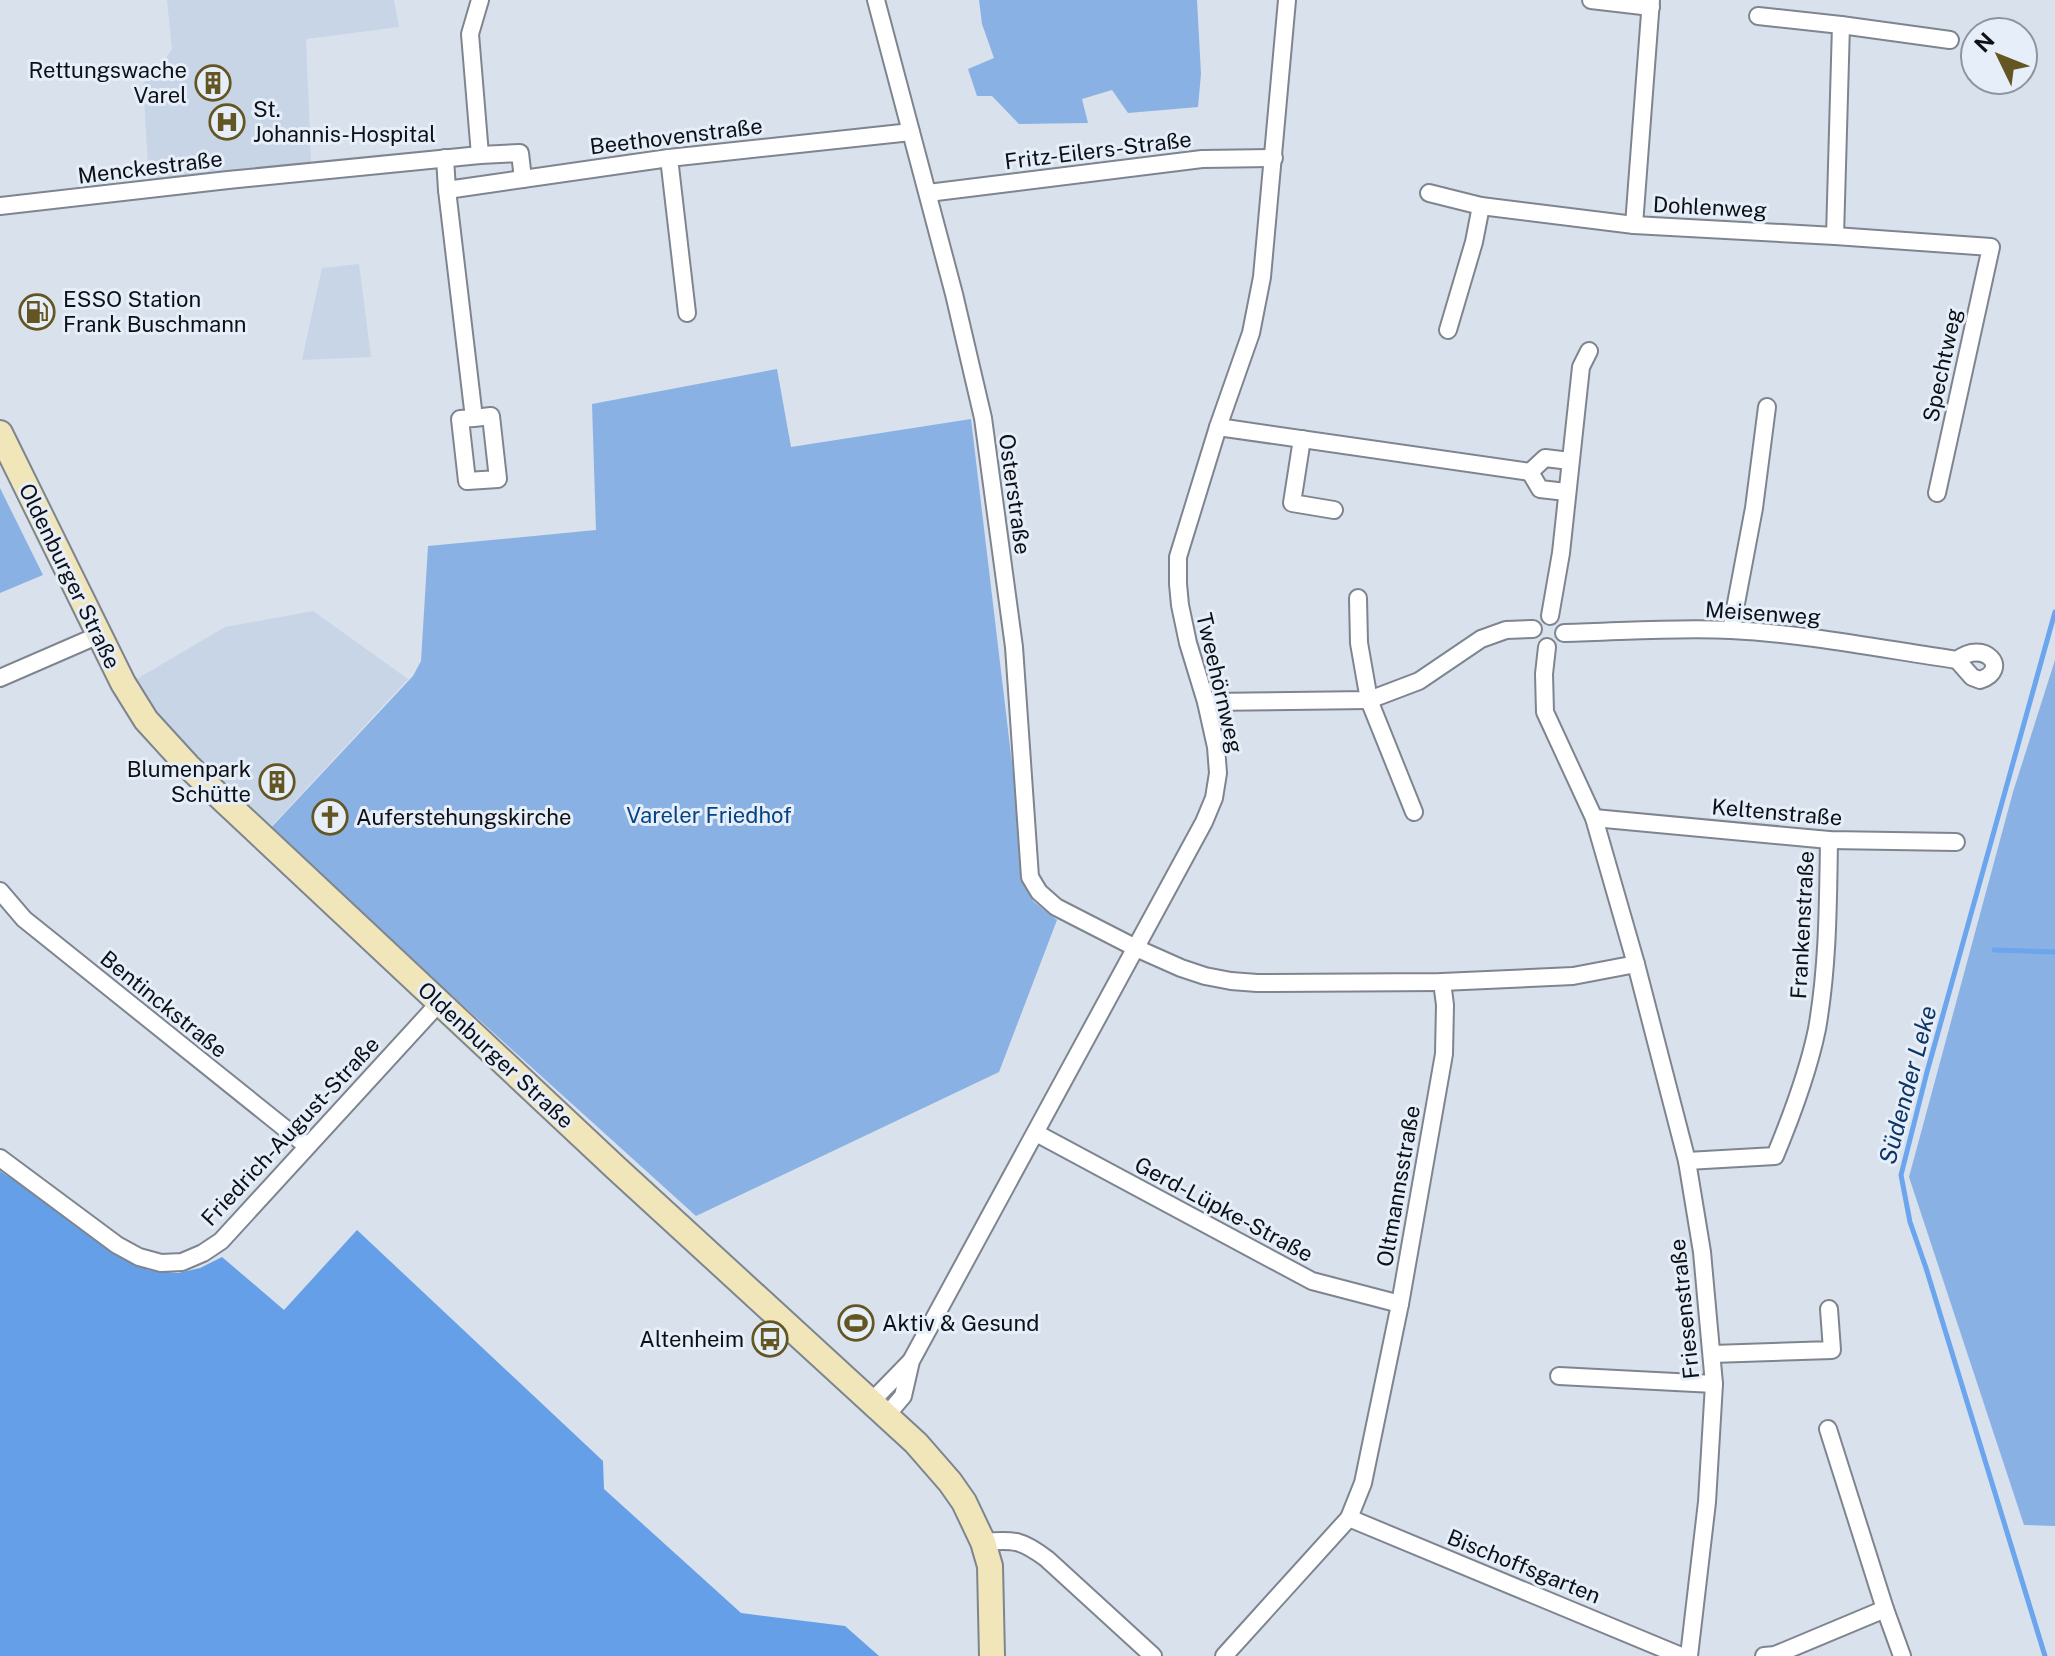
<svg xmlns="http://www.w3.org/2000/svg" width="2055" height="1656" viewBox="0 0 2055 1656" font-family="'Public Sans',sans-serif">
  <style>
    .built { fill: #c8d5e6 }
    .green { fill: #8ab1e4 }
    .forest { fill: #649fe8 }
    .lines { fill: none; stroke-linecap: round; stroke-linejoin: round }
    .stream { stroke: #6aa5ee; stroke-width: 5 }
    .minor-casing { stroke: #7e858f; stroke-width: 20 }
    .secondary-casing { stroke: #7e858f; stroke-width: 28 }
    .minor { stroke: #fff; stroke-width: 16 }
    .secondary { stroke: #f0e6ba; stroke-width: 24 }
    .labels { text-anchor: middle; stroke-width: 6; stroke-linejoin: round; paint-order: stroke }
    .poi-label { font-size: 22px; fill: #0d1014; stroke: #e6eef9; text-anchor: start }
    .street-label { font-size: 22px; fill: #0d1014; stroke: #e6eef9 }
    .park-label { font-size: 22px; fill: #034384; stroke: #e6eef9 }
    .water-label { font-size: 24px; font-style: italic; fill: #0d3564; stroke: #e6eef9 }
  </style>
  <rect width="100%" height="100%" fill="#d9e1ec"/>
  <g class="built">
    <polygon points="167,0 394,0 399,27 306,39 311,162 149,182 143,83 159,69 172,49"/>
    <polygon points="359,264 371,357 302,360 322,268"/>
    <polygon points="313,611 408,679 265,833 160,720 130,683 225,627"/>
  </g>
  <g class="green">
    <polygon points="979,0 1197,0 1201,74 1198,107 1128,113 1112,90 1082,99 1088,123 1019,124 992,96 977,96 968,69 994,58 982,24"/>
    <polygon points="777,369 791,447 971,419 1026,881 1033,901 1057,920 999,1072 696,1216 269,830 413,676 421,661 428,546 596,530 592,404"/>
    <polygon points="0,488 43,575 0,593"/>
    <polygon points="2055,660 2055,1526 2024,1525 1909,1177 2013,792"/>
  </g>
  <polygon class="forest" points="0,1171 148,1270 178,1273 200,1268 222,1257 284,1310 357,1230 603,1461 604,1489 741,1613 845,1626 879,1656 0,1656"/>
  <g class="lines">
    <g class="stream">
      <polyline points="1994,950 2055,952"/>
      <polyline points="2045,1656 1926,1268 1910,1222 1901,1175 1927,1072 2055,612"/>
    </g>
    <defs>
      <g id="minor">
        <polyline points="876,0 954,294 983,418 1014,647 1030,877 1039,892 1056,907 1136,948 1181,968 1205,976 1231,981 1257,983 1442,982 1573,976 1636,964"/>
        <polyline points="1591,0 1651,7"/>
        <polyline points="1758,16 1841,25 1835,236"/>
        <polyline points="1841,25 1950,40"/>
        <polyline points="480,155 470,34 480,0"/>
        <polyline points="445,158 447,190 474,418 460,419 467,481 498,479 491,416 474,418"/>
        <polyline points="669,158 687,313"/>
        <polyline points="447,190 669,158 911,132"/>
        <polyline points="928,193 1202,159 1274,158"/>
        <polyline points="1429,193 1481,206 1634,225 1835,236 1991,247 1937,493"/>
        <polyline points="0,206 228,180 480,155 520,153 523,179"/>
        <polyline points="1634,225 1651,0"/>
        <polyline points="1448,330 1474,242 1481,206"/>
        <polyline points="1218,427 1530,472"/>
        <polyline points="1302,439 1292,503 1334,510"/>
        <polyline points="1530,472 1540,489 1566,492"/>
        <polyline points="1530,472 1545,458 1570,461"/>
        <polyline points="1358,598 1359,643 1369,700 1414,812"/>
        <polyline points="1550,616 1561,553 1581,367 1589,351"/>
        <polyline points="1731,630 1754,508 1767,407"/>
        <path d="M1564,633C1620,632 1675,627 1731,630C1807,634 1882,649 1957,660L1972,677L1980,680C2011,670 1985,638 1957,660"/>
        <polyline points="1547,647 1544,674 1545,712 1594,818 1636,964 1687,1161 1702,1252 1714,1384 1707,1502 1689,1656"/>
        <polyline points="0,678 99,635"/>
        <polyline points="1206,702 1369,700 1419,681 1481,639 1506,630 1533,629"/>
        <polyline points="1594,818 1829,840 1956,842"/>
        <polyline points="0,891 24,919 307,1146"/>
        <polyline points="1036,1133 1312,1281 1400,1304"/>
        <polyline points="0,1158 117,1245 139,1257 161,1263 182,1262 203,1253 221,1241 439,1003"/>
        <path d="M1687,1161L1775,1156C1792,1115 1808,1073 1817,1029C1828,966 1828,903 1829,840"/>
        <polyline points="1712,1354 1832,1350 1829,1309"/>
        <polyline points="1559,1376 1714,1384"/>
        <polyline points="871,1402 910,1362"/>
        <polyline points="886,1416 903,1396 911,1361 1204,822 1214,798 1218,773 1216,747 1206,702 1188,643 1180,605 1178,584 1178,557 1218,427 1251,333 1262,277 1287,0"/>
        <polyline points="1828,1429 1885,1609 1902,1656"/>
        <polyline points="1349,1518 1681,1656"/>
        <path d="M983,1542C1014,1539 1022,1540 1047,1559L1153,1656"/>
        <polyline points="1224,1656 1349,1518 1363,1483 1400,1304 1444,1054 1445,1005 1442,982"/>
        <polyline points="1764,1656 1775,1655 1885,1609"/>
      </g>
      <polyline id="secondary" points="0,433 123,683 146,720 188,766 219,796 616,1168 916,1443 950,1482 964,1502 983,1542 990,1566 992,1656"/>
    </defs>
    <use href="#minor" class="minor-casing"/>
    <use href="#secondary" class="secondary-casing"/>
    <use href="#minor" class="minor"/>
    <use href="#secondary" class="secondary"/>
  </g>
  <defs>
    <symbol id="building-ring" viewBox="-11 -11 22 22"><circle r="9.5" fill="#e6eef9" stroke="#645622" stroke-width="1.5"/><path d="M-4-6H4V6H1V3H-1V6H-4ZM-2.5-4.3h1.7v1.8h-1.7ZM.8-4.3h1.7v1.8H.8ZM-2.5-1h1.7V.8h-1.7ZM.8-1h1.7V.8H.8Z" fill="#645622"/></symbol>
    <symbol id="hospital-ring" viewBox="-11 -11 22 22"><circle r="9.5" fill="#e6eef9" stroke="#645622" stroke-width="1.5"/><path d="M-5-5h3v3.5h4V-5h3V5h-3V1.5h-4V5h-3Z" fill="#645622"/></symbol>
    <symbol id="fuel-ring" viewBox="-11 -11 22 22"><circle r="9.5" fill="#e6eef9" stroke="#645622" stroke-width="1.5"/><path d="M-5.5-6h7V0h2V4h1.3V-2.5L3-4.5l.8-.8L6-3V5H2.5V1h-1V6h-7ZM-4.2-4.7v3.2H.2V-4.7Z" fill="#645622"/></symbol>
    <symbol id="church-ring" viewBox="-11 -11 22 22"><circle r="9.5" fill="#e6eef9" stroke="#645622" stroke-width="1.5"/><path d="M-1.2-6h2.4v3.5h3.3v2.4h-3.3V6h-2.4V-.1h-3.3v-2.4h3.3Z" fill="#645622"/></symbol>
    <symbol id="stadium-ring" viewBox="-11 -11 22 22"><circle r="9.5" fill="#e6eef9" stroke="#645622" stroke-width="1.5"/><path d="M0-5a6.5 5 0 1 0 0 10a6.5 5 0 1 0 0-10ZM-3.5-1.8h7v3.6h-7Z" fill="#645622"/></symbol>
    <symbol id="bus-ring" viewBox="-11 -11 22 22"><circle r="9.5" fill="#e6eef9" stroke="#645622" stroke-width="1.5"/><path d="M-5-6H5V4H4V6H2V4H-2V6H-4V4H-5ZM-3.5-4V0h7V-4ZM-3.5 1.2v1.5H-2V1.2ZM2 1.2v1.5H3.5V1.2Z" fill="#645622"/></symbol>
  </defs>
  <g fill-rule="evenodd">
    <use href="#building-ring" x="193" y="63" width="40" height="40"/>
    <use href="#hospital-ring" x="207" y="102" width="40" height="40"/>
    <use href="#fuel-ring" x="17" y="292" width="40" height="40"/>
    <use href="#building-ring" x="257" y="762" width="40" height="40"/>
    <use href="#church-ring" x="310" y="797" width="40" height="40"/>
    <use href="#stadium-ring" x="836" y="1303" width="40" height="40"/>
    <use href="#bus-ring" x="750" y="1319" width="40" height="40"/>
  </g>
  <g class="labels">
    <g class="poi-label">
      <text x="187" y="78" text-anchor="end">Rettungswache<tspan x="187" dy="25">Varel</tspan></text>
      <text x="253" y="117">St.<tspan x="253" dy="25">Johannis-Hospital</tspan></text>
      <text x="63" y="307">ESSO Station<tspan x="63" dy="25">Frank Buschmann</tspan></text>
      <text x="251" y="777" text-anchor="end">Blumenpark<tspan x="251" dy="25">Schütte</tspan></text>
      <text x="356" y="825">Auferstehungskirche</text>
      <text x="882" y="1331">Aktiv &amp; Gesund</text>
      <text x="744" y="1347" text-anchor="end">Altenheim</text>
    </g>
    <g class="street-label">
      <text transform="translate(676 136) rotate(-7)" y="8">Beethovenstraße</text>
      <text transform="translate(1098 150) rotate(-7)" y="8">Fritz-Eilers-Straße</text>
      <text transform="translate(150 167) rotate(-7)" y="8">Menckestraße</text>
      <text transform="translate(1710 207) rotate(3)" y="8">Dohlenweg</text>
      <text transform="translate(1942 365) rotate(-78)" y="8">Spechtweg</text>
      <text transform="translate(1015 494) rotate(82)" y="8">Osterstraße</text>
      <text transform="translate(70 576) rotate(64)" y="8">Oldenburger Straße</text>
      <text transform="translate(1763 613) rotate(4)" y="8">Meisenweg</text>
      <text transform="translate(1220 683) rotate(77)" y="8">Tweehörnweg</text>
      <text transform="translate(1777 812) rotate(5)" y="8">Keltenstraße</text>
      <text transform="translate(1802 925) rotate(-87)" y="8">Frankenstraße</text>
      <text transform="translate(164 1004) rotate(39)" y="8">Bentinckstraße</text>
      <text transform="translate(496 1055) rotate(43)" y="8">Oldenburger Straße</text>
      <text transform="translate(290 1131) rotate(-47)" y="8">Friedrich-August-Straße</text>
      <text transform="translate(1398 1186) rotate(-80)" y="8">Oltmannsstraße</text>
      <text transform="translate(1224 1209) rotate(28)" y="8">Gerd-Lüpke-Straße</text>
      <text transform="translate(1684 1309) rotate(-96)" y="8">Friesenstraße</text>
      <text transform="translate(1524 1566) rotate(22)" y="8">Bischoffsgarten</text>
    </g>
    <g class="park-label">
      <text x="709" y="823">Vareler Friedhof</text>
    </g>
    <g class="water-label">
      <text transform="translate(1908 1085) rotate(-75)" y="8">Südender Leke</text>
    </g>
  </g>
  <g transform="translate(1999 56) rotate(313)"><circle r="38" fill="#e6eef9" stroke="#8f959d" stroke-width="2"/>
  <path d="M0-6L14 30L0 20L-14 30Z" fill="#645622"/>
  <text y="-12" font-size="22" font-weight="bold" text-anchor="middle" fill="#0d1014">N</text>
  </g>
</svg>
